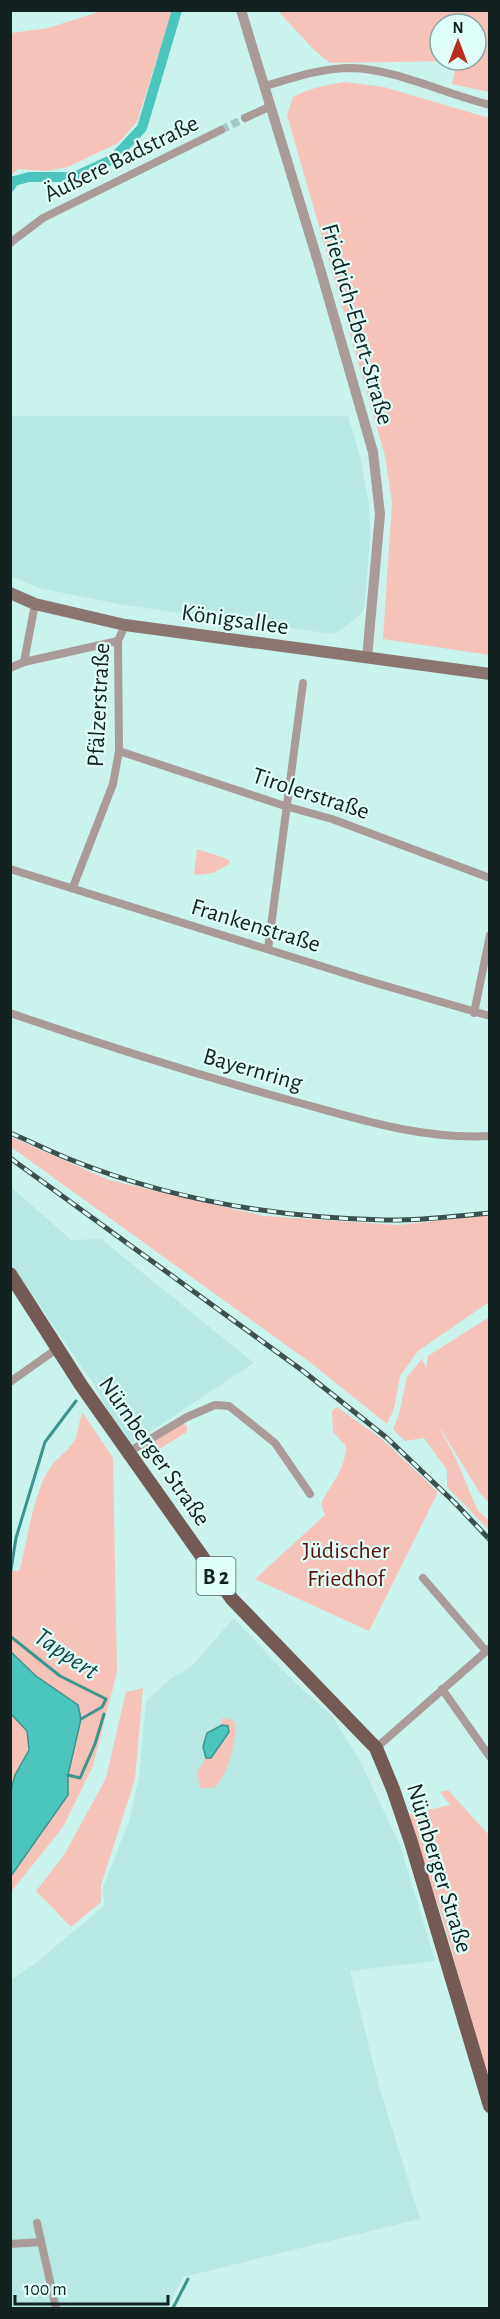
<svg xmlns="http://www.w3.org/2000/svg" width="500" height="2319" viewBox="0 0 500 2319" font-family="'Alegreya Sans',sans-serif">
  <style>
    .built { fill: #b7e8e3 }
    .green { fill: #f5c3ba; fill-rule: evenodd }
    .water { fill: #4cc5bc; stroke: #3b948d; stroke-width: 1.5 }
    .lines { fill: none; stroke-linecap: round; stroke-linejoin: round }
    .stream { stroke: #3b948d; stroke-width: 3 }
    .canal { stroke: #4cc5bc; stroke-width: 10 }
    .minor-tunnel { stroke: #a6c9c5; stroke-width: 8; stroke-dasharray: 8 4; stroke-linecap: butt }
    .minor { stroke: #aa9a98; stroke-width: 8 }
    .tertiary { stroke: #aa9a98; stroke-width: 10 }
    .secondary { stroke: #8a7571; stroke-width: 12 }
    .primary { stroke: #735a55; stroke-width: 14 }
    .rail-casing { stroke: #3c504e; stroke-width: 5 }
    .rail { stroke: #dffefa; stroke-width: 3; stroke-dasharray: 9; stroke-linecap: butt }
    .labels { text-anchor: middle; stroke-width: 4.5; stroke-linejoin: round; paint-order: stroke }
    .shield { fill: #dffefa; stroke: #506461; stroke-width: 1.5 }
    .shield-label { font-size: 22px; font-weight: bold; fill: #132220 }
    .street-label { font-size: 24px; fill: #132220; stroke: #dffefa }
    .park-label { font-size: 24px; fill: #5c0f08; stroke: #dffefa }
    .water-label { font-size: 26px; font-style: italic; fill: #144945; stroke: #dffefa }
  </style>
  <rect width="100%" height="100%" fill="#cbf3ee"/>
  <g class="built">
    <polygon points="11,416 348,416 360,456 369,505 370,537 366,588 364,608 360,615 340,631 333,634 124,605 38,588 11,576"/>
    <polygon points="10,1186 71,1240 101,1239 254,1363 128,1446 93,1383 11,1264"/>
    <polygon points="234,1618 290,1678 332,1716 359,1759 400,1845 435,1961 350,1971 379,2086 420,2219 183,2277 167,2308 11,2308 11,1980 37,1962 105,1905 102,1890 129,1821 139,1777 146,1701 170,1679 191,1667"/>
  </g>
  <g class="green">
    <polygon points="105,10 172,11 137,122 118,143 68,167 45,171 18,169 11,175 11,33 48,28"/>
    <path d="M278,11H489V92L452,84L457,61L330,63L313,49ZM440,24H476V60H440Z"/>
    <path d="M345,82L384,87L489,118V655L383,639L392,502L385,456L287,115L293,97C310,88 326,85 345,82Z"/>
    <polygon points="197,849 225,858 230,861 229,864 213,873 197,875 194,873"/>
    <polygon points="11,1137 109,1180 264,1216 398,1225 489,1215 489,1302 418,1351 400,1376 394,1409 387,1424 311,1363 11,1147"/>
    <polygon points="489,1317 489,1503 480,1493 437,1423 456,1459 477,1509 489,1521 489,1530 447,1487 447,1470 424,1438 405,1441 393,1429 399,1414 407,1377 422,1359 426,1368 428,1356"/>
    <path d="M337,1407L383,1440L438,1492L369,1631L255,1579L325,1515L321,1504C331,1484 346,1468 346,1446L333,1432L332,1411Z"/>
    <path d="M83,1413L113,1458L117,1672L93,1766L63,1827L11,1892L12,1873L68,1795V1775L72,1759L78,1705L36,1676L11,1651V1571H19L21,1565C28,1535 33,1498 48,1471C54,1460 66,1453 73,1443C80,1433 77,1423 83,1413Z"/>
    <polygon points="182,1423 187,1426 187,1432 145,1458 140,1455 140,1448"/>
    <polygon points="143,1688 135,1779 101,1885 101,1902 71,1927 36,1891 64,1855 106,1778 126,1692"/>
    <path d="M11,1714C15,1719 24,1725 27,1731C35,1751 16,1772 11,1790Z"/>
    <path d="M222,1718L233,1720L236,1726C234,1747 229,1773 214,1788H200L197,1772L206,1758H212L229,1732L228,1726L222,1725Z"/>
    <polygon points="448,1790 489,1835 489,2075 486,2074 442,1916 406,1815 450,1805 440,1792"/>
  </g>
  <g class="water">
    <polygon points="11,1652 36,1676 78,1705 81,1719 68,1775 68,1795 11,1876 11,1790 15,1775 29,1750 27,1731 11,1714"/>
    <polygon points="222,1725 228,1726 229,1732 211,1758 206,1758 203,1747 207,1733"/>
  </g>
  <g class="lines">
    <g class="stream">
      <polyline points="10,1576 16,1538 45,1442 76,1401"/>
      <polyline points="10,1636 60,1676 106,1699 102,1707 81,1719"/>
      <polyline points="68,1775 80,1778 95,1744 104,1714"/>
      <polyline points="173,2308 188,2279"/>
    </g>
    <polyline class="canal" points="10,187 14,181 29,177 74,177 113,159 142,128 177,10"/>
    <polyline class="minor-tunnel" points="221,130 245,118"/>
    <g class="minor">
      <path d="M265,86C293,78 321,68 351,68C396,69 445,94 490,105"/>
      <polyline points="245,118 271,106"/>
      <polyline points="10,243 43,218 221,130"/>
      <polyline points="24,662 35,604"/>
      <polyline points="10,668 24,662 118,641"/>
      <polyline points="119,751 285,806 332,819 490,878"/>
      <polyline points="10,869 369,981 490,1016"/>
      <polyline points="73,887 113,784 119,751 118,641 125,625"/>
      <polyline points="268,949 303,683"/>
      <path d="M10,1013C103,1045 195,1074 289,1100C355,1118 420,1140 490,1136"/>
      <polyline points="474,1013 490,935"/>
      <polyline points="10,1382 58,1348"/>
      <polyline points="127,1453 187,1417 215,1405 229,1406 275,1443 310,1494"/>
      <polyline points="423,1578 486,1651"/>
      <polyline points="442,1689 490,1757"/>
      <polyline points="376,1748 490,1648"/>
      <polyline points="37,2223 56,2308"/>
      <polyline points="10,2244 41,2242"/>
    </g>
    <polyline class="tertiary" points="241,10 319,265 373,452 380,514 367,658"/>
    <polyline class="secondary" points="10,593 35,604 125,625 490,674"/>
    <polyline class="primary" points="10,1274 81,1385 232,1599 376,1748 393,1789 411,1842 490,2106"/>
    <defs>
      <g id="rail">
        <path d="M10,1133C30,1141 49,1151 69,1159C168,1199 278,1218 385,1220C419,1221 455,1216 490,1213"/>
        <polyline points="10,1158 303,1371 387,1438 455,1503 490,1540"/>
      </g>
    </defs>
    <use href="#rail" class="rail-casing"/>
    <use href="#rail" class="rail"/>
  </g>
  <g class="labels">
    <rect class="shield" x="196.5" y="1557" width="39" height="38" rx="4.5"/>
    <g class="shield-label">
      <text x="216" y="1584">B 2</text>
    </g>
    <g class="street-label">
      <text transform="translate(121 158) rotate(-26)" y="8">Äußere Badstraße</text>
      <text transform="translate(358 324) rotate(74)" y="8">Friedrich-Ebert-Straße</text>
      <text transform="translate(235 619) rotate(8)" y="8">Königsallee</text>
      <text transform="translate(98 705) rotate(-87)" y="8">Pfälzerstraße</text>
      <text transform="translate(311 793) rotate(18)" y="8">Tirolerstraße</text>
      <text transform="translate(256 925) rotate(17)" y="8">Frankenstraße</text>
      <text transform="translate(253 1069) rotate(16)" y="8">Bayernring</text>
      <text transform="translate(155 1451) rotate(55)" y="8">Nürnberger Straße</text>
      <text transform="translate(440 1868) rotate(73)" y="8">Nürnberger Straße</text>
    </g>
    <g class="park-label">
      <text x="346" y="1558">Jüdischer<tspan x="346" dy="28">Friedhof</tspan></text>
    </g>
    <g class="water-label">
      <text transform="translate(67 1653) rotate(34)" y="9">Tappert</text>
    </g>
  </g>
  <rect width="500" height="2319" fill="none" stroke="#132220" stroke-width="24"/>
  <g transform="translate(458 42)"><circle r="28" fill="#dffefa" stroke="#8da6a3" stroke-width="1.5"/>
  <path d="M0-4.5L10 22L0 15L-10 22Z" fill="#b92c1e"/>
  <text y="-9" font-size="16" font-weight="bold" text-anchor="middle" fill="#132220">N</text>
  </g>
  <path d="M15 2295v9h153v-9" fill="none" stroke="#132220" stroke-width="3"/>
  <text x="24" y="2295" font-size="18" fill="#132220" stroke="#dffefa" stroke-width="4.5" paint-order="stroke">100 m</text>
</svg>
